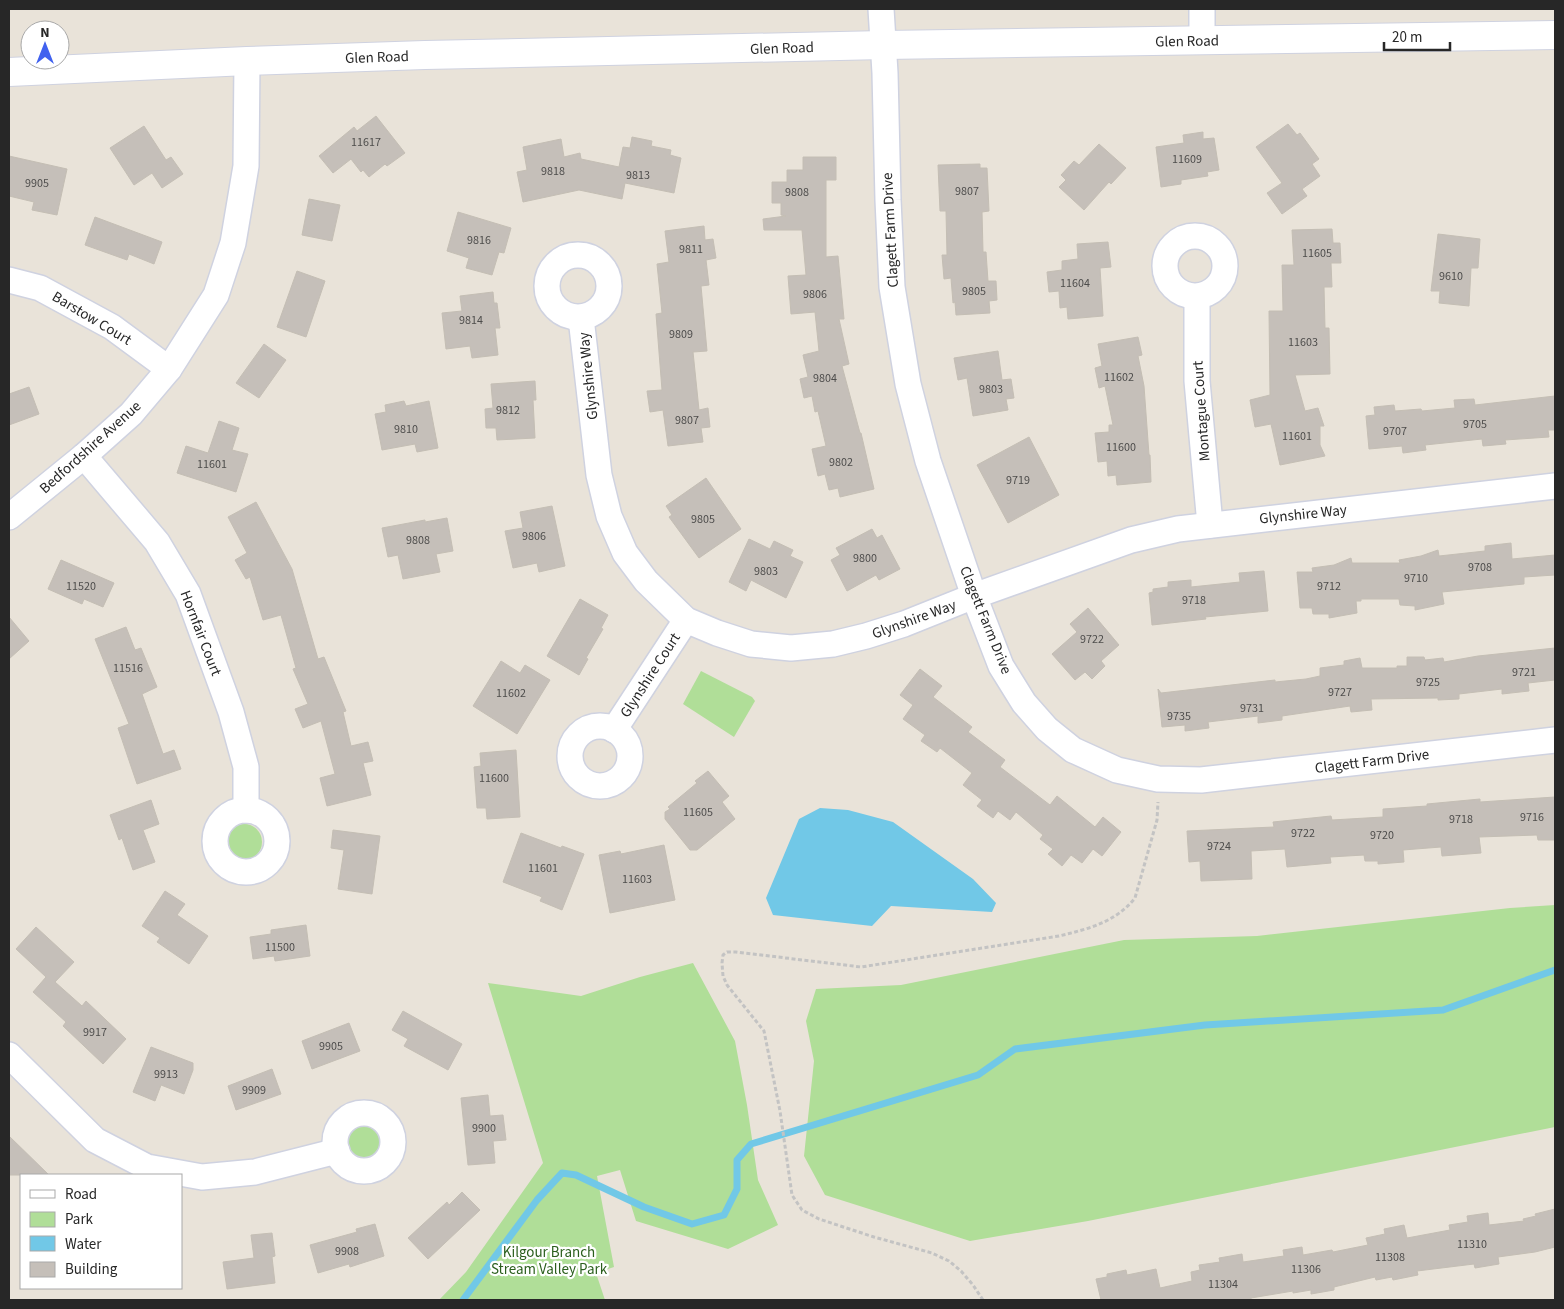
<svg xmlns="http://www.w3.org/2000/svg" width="1564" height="1309" viewBox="0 0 1564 1309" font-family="'Source Sans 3',sans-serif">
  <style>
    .green { fill: #b0de98 }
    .water { fill: #71c8e7 }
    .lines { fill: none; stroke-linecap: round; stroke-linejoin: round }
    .stream { stroke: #71c8e7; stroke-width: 7 }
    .building { fill: #c5bfb9; stroke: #c4beb4 }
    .street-casing { stroke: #cfd2e0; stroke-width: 28 }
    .secondary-casing { stroke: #cfd2e0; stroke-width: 30 }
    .path { stroke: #c3c3c3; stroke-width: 3; stroke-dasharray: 4 2.5; stroke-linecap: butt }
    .street { stroke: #fff; stroke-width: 25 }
    .secondary { stroke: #fff; stroke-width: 28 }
    .labels { text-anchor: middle; stroke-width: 4.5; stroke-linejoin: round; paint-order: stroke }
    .number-label { font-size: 12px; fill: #4e4d4c }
    .street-label { font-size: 15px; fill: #272727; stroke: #fff }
    .park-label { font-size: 15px; fill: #2b5f1d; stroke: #fff }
  </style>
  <rect width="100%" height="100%" fill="#e9e3d9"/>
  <g class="green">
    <polygon points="701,671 752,697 755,701 734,737 683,704"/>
    <circle cx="244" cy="842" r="18"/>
    <polygon points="1555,905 1555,1127 1088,1221 970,1241 825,1195 804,1156 814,1061 806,1021 816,989 901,985 1124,940 1257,936 1510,908"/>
    <polygon points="693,963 735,1041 747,1105 758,1180 778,1225 728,1249 636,1221 620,1170 597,1176 614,1267 596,1273 605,1300 439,1300 466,1272 543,1163 488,983 581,996 640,977"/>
    <circle cx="363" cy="1141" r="18"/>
  </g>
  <polygon class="water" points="820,808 848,810 893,822 973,879 996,903 992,912 891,906 872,926 773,915 766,898 799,819"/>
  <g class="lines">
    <polyline class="stream" points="463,1300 537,1200 562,1173 576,1175 644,1207 692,1224 724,1215 737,1189 737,1160 751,1144 978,1075 1015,1049 1205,1025 1443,1010 1555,970"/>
  </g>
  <g class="building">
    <polygon points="376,116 405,153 387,166 385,164 369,177 363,170 361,172 351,159 333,173 319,156 354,127 357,131"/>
    <polygon points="1288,124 1297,135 1300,133 1319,159 1312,164 1320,176 1302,189 1307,196 1282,214 1267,193 1282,183 1256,147"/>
    <polygon points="144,126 166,160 171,157 183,174 162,188 152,173 134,185 110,148"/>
    <polygon points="1203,132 1203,139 1214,138 1219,170 1207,172 1208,176 1181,180 1181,184 1161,187 1156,147 1184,143 1183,135"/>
    <polygon points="632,137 652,141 651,146 671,150 670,155 681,158 674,193 625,183 622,199 579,190 523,202 517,172 527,170 523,147 561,139 564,157 580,153 581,159 619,167 623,147 630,148"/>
    <polygon points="1099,144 1126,168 1111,184 1109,182 1084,210 1059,187 1066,180 1061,175 1074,161 1079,165"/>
    <polygon points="9,156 67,169 57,215 32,210 34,202 9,196"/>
    <polygon points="803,157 836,157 836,180 826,180 826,257 838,256 844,319 839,319 849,364 842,366 860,433 861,433 874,489 840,497 838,488 829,490 825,474 818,476 812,449 826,446 818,411 815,412 812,396 804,398 800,379 808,377 803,355 819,351 815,312 791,314 788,276 806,275 802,230 764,230 763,219 786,216 781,215 781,203 772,203 772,182 787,182 787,170 803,170"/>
    <polygon points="980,164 980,168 987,168 989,211 982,212 983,252 986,252 988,281 996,281 997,300 989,301 990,313 956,315 955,302 953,303 951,278 944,279 942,255 947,255 946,211 940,211 938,165"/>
    <polygon points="309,199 340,205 332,241 302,235"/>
    <polygon points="458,212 511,228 504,253 499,252 492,275 466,268 469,258 447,251"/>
    <polygon points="95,217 162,242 154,264 129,254 127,260 85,245"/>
    <polygon points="704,226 705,240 713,239 716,258 706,260 709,285 701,286 707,351 693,352 699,410 708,408 710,427 701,428 703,442 668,446 663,410 650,412 647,391 662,390 656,314 662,313 657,264 669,262 665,231"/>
    <polygon points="1332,229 1333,243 1340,243 1341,263 1331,263 1332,287 1324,287 1325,328 1329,328 1330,374 1295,375 1305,411 1318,408 1324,426 1320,426 1320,445 1325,456 1280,465 1271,424 1255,427 1250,400 1270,395 1269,311 1283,311 1282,265 1294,265 1292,230"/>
    <polygon points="1438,234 1480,239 1478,268 1471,268 1469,306 1439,303 1440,291 1431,291"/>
    <polygon points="1108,242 1111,267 1100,268 1103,316 1068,319 1067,307 1060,308 1059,291 1049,292 1047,272 1062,270 1062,261 1078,259 1077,244"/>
    <polygon points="297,271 325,281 306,337 277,327"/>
    <polygon points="493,292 494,303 497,303 500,328 495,328 498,355 472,358 470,346 446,349 442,313 462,311 460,296"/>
    <polygon points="1138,337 1142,355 1138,356 1144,386 1149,455 1150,455 1151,482 1117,485 1116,475 1108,476 1107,461 1098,462 1095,433 1109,432 1109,425 1113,425 1105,386 1099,388 1095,368 1102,366 1098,344"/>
    <polygon points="264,344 286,360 259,398 236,383"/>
    <polygon points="998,351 1002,380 1011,379 1014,398 1006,399 1008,410 973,416 967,378 958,380 954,358"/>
    <polygon points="535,381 536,400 533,400 535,438 497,440 496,428 486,428 485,409 493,408 491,384"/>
    <polygon points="29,387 39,414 9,425 9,394"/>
    <polygon points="1555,396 1555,430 1548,430 1549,437 1505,440 1506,444 1483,446 1482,439 1425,445 1426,450 1403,453 1402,446 1369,449 1366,416 1375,415 1374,407 1394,405 1395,411 1421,409 1422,411 1455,408 1454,400 1474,399 1475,405"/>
    <polygon points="404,401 406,406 429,401 438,448 417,452 415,444 382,450 375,414 386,412 385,405"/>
    <polygon points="219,421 239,428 232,450 248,454 236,492 177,473 186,446 208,453"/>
    <polygon points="1029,437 1059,495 1008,523 977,465"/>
    <polygon points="706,478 741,529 699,558 669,517 672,515 666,506"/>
    <polygon points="256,502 292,569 318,659 324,657 346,711 343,712 351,746 368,742 373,761 363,763 371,795 327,806 320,778 335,774 321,721 303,728 295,709 308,704 293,669 296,668 281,615 263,620 250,577 246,579 235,560 247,553 228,517"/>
    <polygon points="552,506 565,566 539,572 537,563 513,568 505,531 523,528 520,512"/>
    <polygon points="447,518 453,551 436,554 440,572 403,579 398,555 388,557 382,528 425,520 425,522"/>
    <polygon points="872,529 877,538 882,535 900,569 879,580 876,575 847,591 831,560 840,555 836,548"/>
    <polygon points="749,539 770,549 774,541 793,550 790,556 803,562 786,598 751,580 746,591 729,582"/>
    <polygon points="1511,543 1512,559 1555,555 1555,575 1524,577 1524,584 1442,592 1444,604 1415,610 1415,606 1400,605 1399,599 1361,599 1361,601 1356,601 1357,613 1329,618 1329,614 1313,614 1312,608 1300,608 1297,572 1313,572 1312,568 1334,565 1351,558 1352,563 1400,563 1399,560 1421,556 1438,550 1439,556 1485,551 1485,546"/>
    <polygon points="61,560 114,583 103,607 84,599 82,604 48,589"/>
    <polygon points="1264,571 1268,611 1205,617 1206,619 1152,625 1149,593 1153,592 1153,589 1168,587 1168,582 1191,580 1191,587 1240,582 1239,573"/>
    <polygon points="580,599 608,615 601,628 603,629 586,658 588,659 579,675 547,656"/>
    <polygon points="1088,608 1119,645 1101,661 1105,666 1092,679 1085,672 1075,680 1052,654 1077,632 1070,624"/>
    <polygon points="9,617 29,641 9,659"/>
    <polygon points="126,627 135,650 141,648 157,687 142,694 163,754 174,750 181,769 137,784 118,728 129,724 95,639"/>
    <polygon points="1555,648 1555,680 1528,683 1529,691 1502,694 1502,689 1459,694 1459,699 1438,700 1438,698 1371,699 1372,710 1351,712 1350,706 1282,716 1282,720 1258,723 1258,716 1208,722 1209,728 1185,731 1185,725 1162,727 1158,689 1161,693 1275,680 1275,682 1306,679 1320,676 1320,668 1344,665 1344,661 1360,658 1362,668 1397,668 1397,666 1407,666 1407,657 1424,657 1425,660 1443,658 1444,662 1478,656"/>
    <polygon points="501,661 520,673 525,665 550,680 517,734 473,706"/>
    <polygon points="920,669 942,686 933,697 972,727 968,732 1005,760 1000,767 1050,805 1057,796 1095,827 1103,817 1121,832 1102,856 1093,849 1082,863 1071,855 1062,866 1048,854 1053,849 1040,839 1043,835 1016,812 1010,820 998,811 993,818 977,806 982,800 963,785 972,773 940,748 937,752 921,741 925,735 903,719 913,705 900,695"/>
    <polygon points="516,750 520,817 487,819 486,808 477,808 474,767 481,766 480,753"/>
    <polygon points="708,771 729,796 722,802 735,819 697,850 690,850 665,819 665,812 670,809 668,807 697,783 695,781"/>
    <polygon points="1555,797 1555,840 1538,840 1537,835 1479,837 1481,853 1442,856 1441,847 1403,850 1404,862 1378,864 1378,861 1365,861 1364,855 1330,857 1331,863 1287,867 1285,849 1251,851 1252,879 1201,881 1200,861 1189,862 1187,831 1274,827 1273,822 1331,816 1332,820 1383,817 1383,809 1427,806 1427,804 1480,799 1480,802"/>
    <polygon points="151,800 159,824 143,830 155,862 133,870 122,838 119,840 110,815"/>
    <polygon points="333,830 380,836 372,894 338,889 344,850 331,848"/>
    <polygon points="521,833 561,848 562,846 584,854 562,910 540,901 542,897 503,882"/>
    <polygon points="664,845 675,900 610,913 599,855 620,851 621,854"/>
    <polygon points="165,891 185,904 177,915 208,936 189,964 157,942 160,938 142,926"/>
    <polygon points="306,925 310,956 275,961 274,956 253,959 250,937 271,934 271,930"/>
    <polygon points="36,927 74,962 55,982 82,1006 86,1001 126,1039 103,1064 63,1026 66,1022 33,992 46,977 16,949"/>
    <polygon points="403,1011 462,1044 448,1070 404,1046 408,1039 392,1030"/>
    <polygon points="349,1023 360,1051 312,1069 302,1041"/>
    <polygon points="151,1047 193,1063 193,1070 184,1094 161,1085 155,1101 133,1092"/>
    <polygon points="272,1069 281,1094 236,1110 228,1086"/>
    <polygon points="488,1095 490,1116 503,1115 506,1140 493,1141 495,1163 468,1165 461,1098"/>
    <polygon points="9,1136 49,1175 9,1175"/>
    <polygon points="462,1192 480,1210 428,1259 408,1238 447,1202 449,1205"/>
    <polygon points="1555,1209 1555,1247 1535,1252 1498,1257 1499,1264 1475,1268 1474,1264 1417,1271 1418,1275 1393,1280 1392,1277 1376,1280 1375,1277 1334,1287 1334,1290 1311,1294 1311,1290 1293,1293 1293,1291 1251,1298 1251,1300 1101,1300 1096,1279 1107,1277 1107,1274 1126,1270 1127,1275 1156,1269 1160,1288 1192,1281 1191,1272 1200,1270 1199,1265 1220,1262 1219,1258 1242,1254 1243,1262 1284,1256 1283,1250 1302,1247 1303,1255 1332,1250 1333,1252 1368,1245 1366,1238 1385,1234 1384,1229 1404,1225 1407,1238 1450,1230 1449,1225 1468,1222 1467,1216 1488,1213 1489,1225 1524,1221 1523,1219 1536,1216 1535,1214"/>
    <polygon points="375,1224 384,1256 350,1267 349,1264 318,1273 310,1245 357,1232 356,1229"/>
    <polygon points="272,1233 275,1256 272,1257 275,1283 227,1289 223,1262 254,1258 251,1235"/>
  </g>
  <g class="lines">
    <defs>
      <g id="street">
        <polyline points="881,9 885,73 888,200 892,287 908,384 928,461 974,596 1001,666 1024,703 1047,729 1073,750 1117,770 1158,779 1201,780 1555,740"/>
        <polyline points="1202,41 1202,9"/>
        <circle cx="1195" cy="266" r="30"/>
        <circle cx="578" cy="286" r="31"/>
        <polyline points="9,280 40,288 112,327 169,369"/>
        <polyline points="1197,297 1197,381 1210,525"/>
        <polyline points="581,318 599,475 609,516 625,553 646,581 686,620 717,633 751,644 791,648 833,644 866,636 904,624 974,596 1131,540 1178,529 1555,486"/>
        <polyline points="84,456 157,542 188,594 231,712 246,767 246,810"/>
        <polyline points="9,517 84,456 131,414 169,369 216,295 233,243 246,166 247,61"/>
        <circle cx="600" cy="756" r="30"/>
        <polyline points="614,730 686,620"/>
        <circle cx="246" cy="841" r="31"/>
        <polyline points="9,1055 95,1140 147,1167 202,1177 255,1172 337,1151"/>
        <circle cx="364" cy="1142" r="29"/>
      </g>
      <polyline id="secondary" points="9,72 247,61 425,55 884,45 1555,35"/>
    </defs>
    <use href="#street" class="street-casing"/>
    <use href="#secondary" class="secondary-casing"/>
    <path class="path" d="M983,1300L973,1285L961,1271L949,1261L932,1253L874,1237L819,1219L802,1210L792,1195L780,1111L764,1031L727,985L723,976L722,963L723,955L727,952H736L861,967L1059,936C1088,929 1116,922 1135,898L1157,820L1158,802"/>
    <use href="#street" class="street"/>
    <use href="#secondary" class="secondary"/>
  </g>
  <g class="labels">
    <g class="number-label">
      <text x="366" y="146">11617</text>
      <text x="1187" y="163">11609</text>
      <text x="553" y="175">9818</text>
      <text x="638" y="179">9813</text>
      <text x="37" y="187">9905</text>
      <text x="967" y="195">9807</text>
      <text x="797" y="196">9808</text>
      <text x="479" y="244">9816</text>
      <text x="691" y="253">9811</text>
      <text x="1317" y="257">11605</text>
      <text x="1451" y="280">9610</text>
      <text x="1075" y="287">11604</text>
      <text x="974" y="295">9805</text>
      <text x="815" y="298">9806</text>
      <text x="471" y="324">9814</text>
      <text x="681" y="338">9809</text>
      <text x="1303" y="346">11603</text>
      <text x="1119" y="381">11602</text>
      <text x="825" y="382">9804</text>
      <text x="991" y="393">9803</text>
      <text x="508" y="414">9812</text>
      <text x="687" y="424">9807</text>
      <text x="1475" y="428">9705</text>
      <text x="406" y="433">9810</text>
      <text x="1395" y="435">9707</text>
      <text x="1297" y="440">11601</text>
      <text x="1121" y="451">11600</text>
      <text x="841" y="466">9802</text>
      <text x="212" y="468">11601</text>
      <text x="1018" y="484">9719</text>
      <text x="703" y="523">9805</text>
      <text x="534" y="540">9806</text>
      <text x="418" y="544">9808</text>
      <text x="865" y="562">9800</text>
      <text x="1480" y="571">9708</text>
      <text x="766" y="575">9803</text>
      <text x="1416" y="582">9710</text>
      <text x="81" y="590">11520</text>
      <text x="1329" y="590">9712</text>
      <text x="1194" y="604">9718</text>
      <text x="1092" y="643">9722</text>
      <text x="128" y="672">11516</text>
      <text x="1524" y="676">9721</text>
      <text x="1428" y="686">9725</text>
      <text x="1340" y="696">9727</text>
      <text x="511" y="697">11602</text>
      <text x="1252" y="712">9731</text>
      <text x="1179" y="720">9735</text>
      <text x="494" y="782">11600</text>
      <text x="698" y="816">11605</text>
      <text x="1532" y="821">9716</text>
      <text x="1461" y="823">9718</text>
      <text x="1303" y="837">9722</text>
      <text x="1382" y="839">9720</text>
      <text x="1219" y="850">9724</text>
      <text x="543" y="872">11601</text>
      <text x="637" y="883">11603</text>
      <text x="280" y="951">11500</text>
      <text x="95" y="1036">9917</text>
      <text x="331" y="1050">9905</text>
      <text x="166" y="1078">9913</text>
      <text x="254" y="1094">9909</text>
      <text x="484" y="1132">9900</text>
      <text x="1472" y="1248">11310</text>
      <text x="347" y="1255">9908</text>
      <text x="1390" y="1261">11308</text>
      <text x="1306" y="1273">11306</text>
      <text x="1223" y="1288">11304</text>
    </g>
    <g class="street-label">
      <text transform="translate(1187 41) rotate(-1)" y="5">Glen Road</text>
      <text transform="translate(782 48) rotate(-2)" y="5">Glen Road</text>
      <text transform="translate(377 57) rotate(-2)" y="5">Glen Road</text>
      <text transform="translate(890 230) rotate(-93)" y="5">Clagett Farm Drive</text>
      <text transform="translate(92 318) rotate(31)" y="5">Barstow Court</text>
      <text transform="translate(588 376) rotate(-96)" y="5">Glynshire Way</text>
      <text transform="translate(1201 411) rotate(-94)" y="5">Montague Court</text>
      <text transform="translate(90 447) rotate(-42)" y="5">Bedfordshire Avenue</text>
      <text transform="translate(1303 514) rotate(-6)" y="5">Glynshire Way</text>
      <text transform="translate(914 619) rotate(-20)" y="5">Glynshire Way</text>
      <text transform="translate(986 620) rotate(68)" y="5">Clagett Farm Drive</text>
      <text transform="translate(201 633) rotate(69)" y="5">Hornfair Court</text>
      <text transform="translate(650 675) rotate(-57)" y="5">Glynshire Court</text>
      <text transform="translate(1372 761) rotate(-7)" y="5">Clagett Farm Drive</text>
    </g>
    <g class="park-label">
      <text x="549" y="1257">Kilgour Branch<tspan x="549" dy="17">Stream Valley Park</tspan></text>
    </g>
  </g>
  <rect width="1564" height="1309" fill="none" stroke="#272727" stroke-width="20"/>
  <rect x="20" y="1174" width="162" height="115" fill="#ffffff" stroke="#a9a9a9"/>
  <rect x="30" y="1190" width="25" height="8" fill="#ffffff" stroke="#a9a9a9"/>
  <text x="65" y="1199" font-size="15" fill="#272727">Road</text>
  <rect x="30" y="1212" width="25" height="15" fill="#b0de98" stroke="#a9a9a9"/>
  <text x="65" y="1224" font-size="15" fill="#272727">Park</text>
  <rect x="30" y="1236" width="25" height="15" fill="#71c8e7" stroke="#a9a9a9"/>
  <text x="65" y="1249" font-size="15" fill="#272727">Water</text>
  <rect x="30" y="1262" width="25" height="15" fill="#c5bfb9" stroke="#a9a9a9"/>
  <text x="65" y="1274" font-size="15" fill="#272727">Building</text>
  <g transform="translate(45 45)"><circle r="24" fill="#ffffff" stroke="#a9a9a9"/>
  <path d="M0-4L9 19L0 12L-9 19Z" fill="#4061ef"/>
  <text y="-8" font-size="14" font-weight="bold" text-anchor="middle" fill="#272727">N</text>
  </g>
  <path d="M1384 42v8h66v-8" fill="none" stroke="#272727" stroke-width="2.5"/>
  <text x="1392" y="42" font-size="15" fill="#272727" stroke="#ffffff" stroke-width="4" paint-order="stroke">20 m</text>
</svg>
